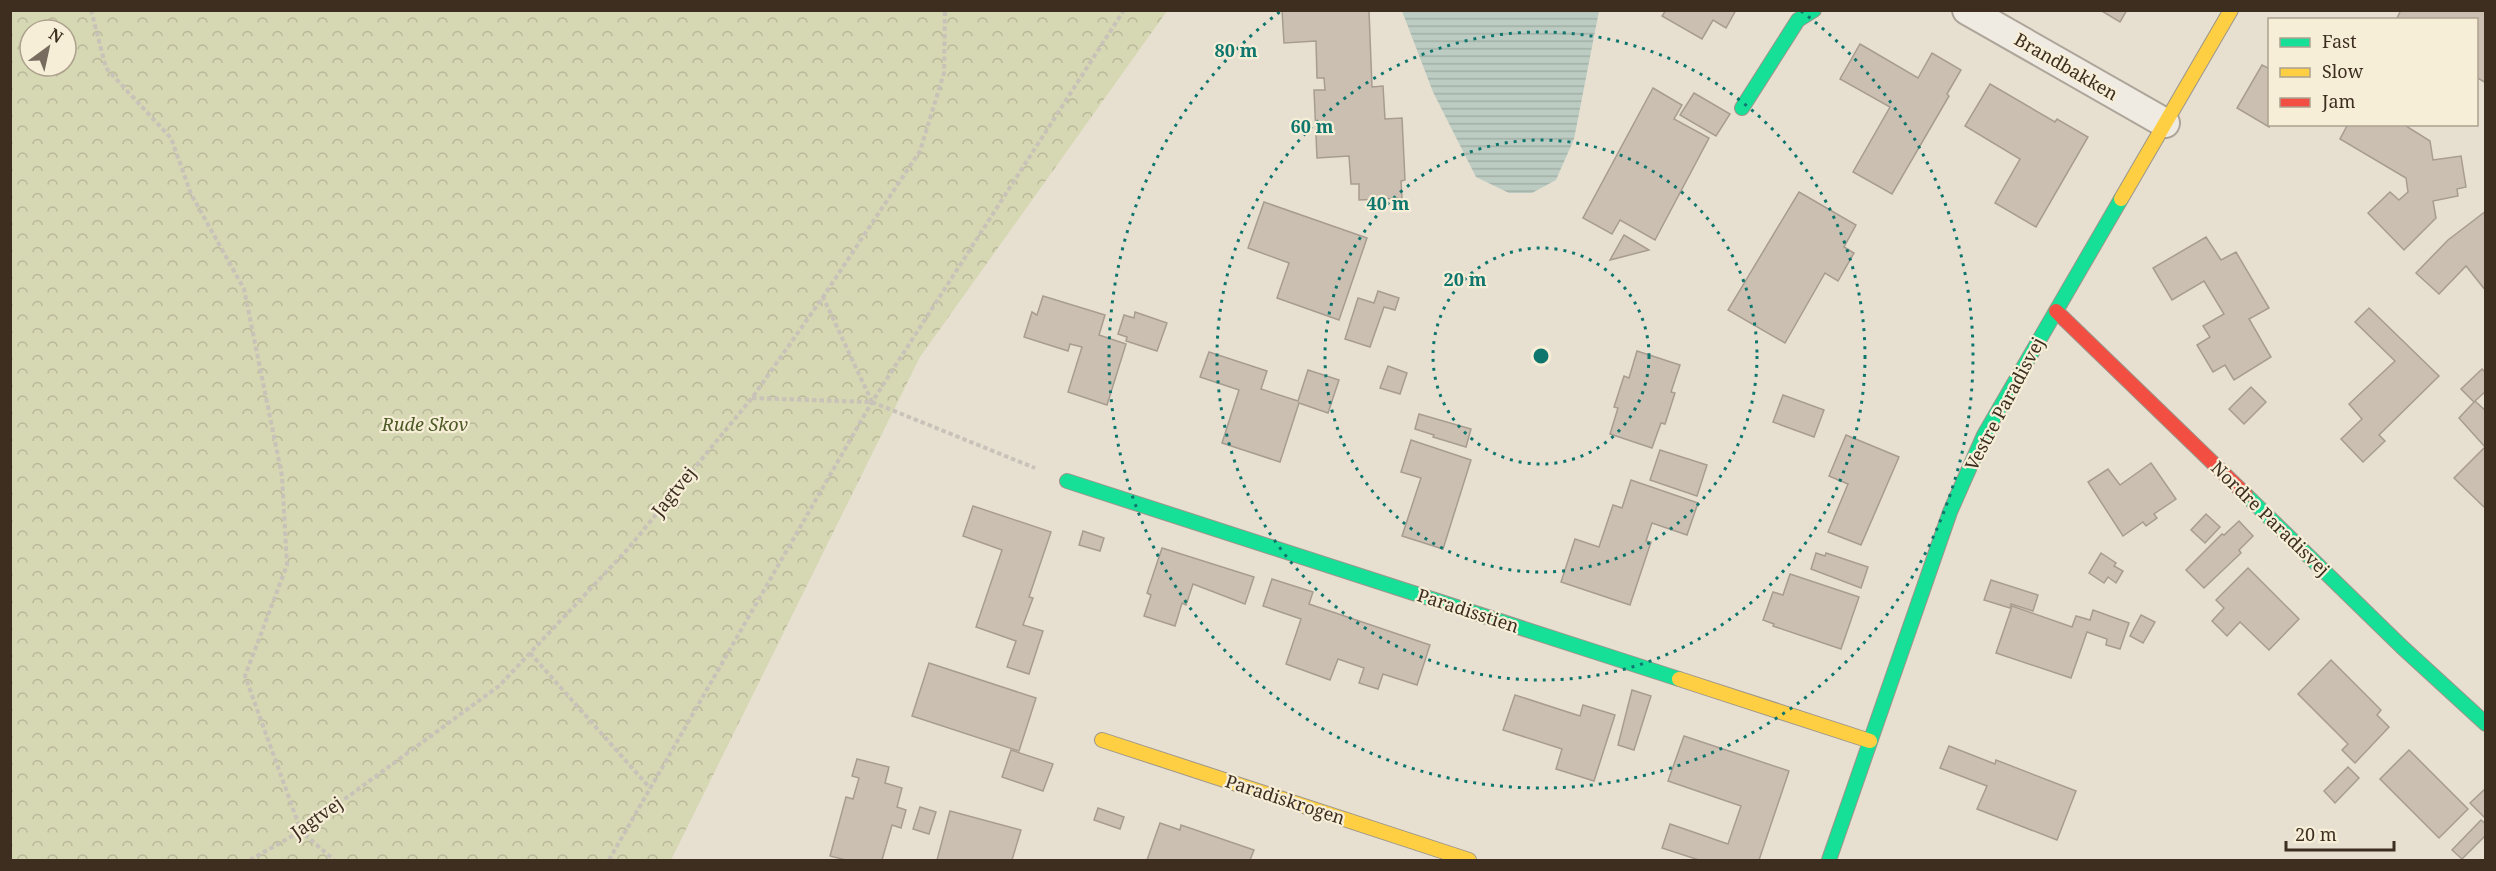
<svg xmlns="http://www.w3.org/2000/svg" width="2496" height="871" viewBox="0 0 2496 871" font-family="'Noto Serif',serif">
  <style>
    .forest { fill: url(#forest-crowns); fill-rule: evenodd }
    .water { fill: url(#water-rules) }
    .building { fill: #cbbfb2; stroke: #a89c90; stroke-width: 1.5 }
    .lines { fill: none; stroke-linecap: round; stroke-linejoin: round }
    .street-casing { stroke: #ada599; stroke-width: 32 }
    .fast-casing { stroke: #9c958a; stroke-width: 16 }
    .slow-casing { stroke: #9c958a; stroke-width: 16 }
    .jam-casing { stroke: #9c958a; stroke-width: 16 }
    .path { stroke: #c8c2b9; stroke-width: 4; stroke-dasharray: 4.5 3; stroke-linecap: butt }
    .street { stroke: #efebe3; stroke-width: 28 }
    .fast { stroke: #16e098; stroke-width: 14 }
    .slow { stroke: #ffcf43; stroke-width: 14 }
    .jam { stroke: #f24e42; stroke-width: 14 }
    .ring { fill: none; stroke: #0f766e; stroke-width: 3; stroke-dasharray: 3 6 }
    .labels { text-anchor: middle; stroke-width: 4.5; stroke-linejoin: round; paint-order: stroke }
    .street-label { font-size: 18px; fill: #3d2e20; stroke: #f7eed8 }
    .park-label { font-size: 18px; font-style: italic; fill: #4d5a26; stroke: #f7eed8 }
    .centre { fill: #0f766e; stroke: #f7eed8; stroke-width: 3 }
    .ring-label { font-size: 18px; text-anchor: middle; font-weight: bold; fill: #0f766e; stroke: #f7eed8; stroke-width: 4.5; stroke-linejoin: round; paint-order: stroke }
  </style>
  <defs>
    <pattern id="forest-crowns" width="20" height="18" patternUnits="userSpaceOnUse" patternTransform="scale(1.5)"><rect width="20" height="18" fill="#d6d7b3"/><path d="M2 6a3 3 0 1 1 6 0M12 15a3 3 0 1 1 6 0" fill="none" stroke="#b9b99a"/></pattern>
    <pattern id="water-rules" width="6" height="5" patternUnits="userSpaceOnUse" patternTransform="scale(1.5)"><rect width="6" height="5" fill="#bcccc2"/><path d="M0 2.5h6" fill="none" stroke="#a2b0a6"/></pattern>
  </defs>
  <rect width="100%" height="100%" fill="#e7e0d1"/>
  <path class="forest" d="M10,11L11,10L1167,11L920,357L671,860H11ZM30,30H66V66H30Z"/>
  <polygon class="water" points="1402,11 1599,11 1574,139 1556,180 1532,193 1509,193 1476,177 1433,92"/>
  <g class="building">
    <polygon points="1282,10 1369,11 1372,87 1383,86 1385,119 1402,118 1405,180 1401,181 1402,198 1359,200 1359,184 1351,184 1349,156 1317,158 1314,90 1325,90 1324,78 1317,78 1316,41 1284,43"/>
    <polygon points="1666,10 1736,10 1726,28 1713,20 1702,39 1662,16"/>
    <polygon points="2100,10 2127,10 2120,22"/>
    <polygon points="2401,10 2486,10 2486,83 2476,77 2476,20 2396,20"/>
    <polygon points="1860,44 1918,78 1932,53 1961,70 1947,94 1949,96 1892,194 1853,172 1890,107 1840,79"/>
    <polygon points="2262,65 2270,69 2269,127 2237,108"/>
    <polygon points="1990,84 2055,122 2057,119 2088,137 2036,227 1995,203 2020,159 1965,126"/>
    <polygon points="1653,88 1682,105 1674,119 1709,138 1655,240 1620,220 1612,234 1583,218"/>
    <polygon points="1694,93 1730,114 1716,136 1680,115"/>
    <polygon points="2348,124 2403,124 2430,141 2433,160 2461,156 2466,187 2457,189 2458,196 2433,201 2436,218 2404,250 2368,213 2390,192 2399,200 2408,192 2406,178 2340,139"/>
    <polygon points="1799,192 1856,225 1844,247 1854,253 1838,281 1825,273 1785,343 1728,310"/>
    <polygon points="1264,202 1367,238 1339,320 1277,298 1289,263 1248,248"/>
    <polygon points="2486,211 2486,291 2466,266 2439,294 2416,273 2448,240"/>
    <polygon points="1624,235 1649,250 1610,260"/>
    <polygon points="2206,237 2221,260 2236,252 2269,308 2249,319 2271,357 2234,380 2225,365 2213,372 2197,345 2210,337 2203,326 2224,314 2204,281 2172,300 2153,268"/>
    <polygon points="1378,291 1399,298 1395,310 1384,307 1370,347 1345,339 1358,298 1374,303"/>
    <polygon points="1043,296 1105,315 1099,335 1126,344 1107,405 1068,392 1082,347 1070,344 1068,351 1024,337 1032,312 1037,315"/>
    <polygon points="2369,308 2439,376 2379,435 2385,441 2363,462 2341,439 2362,419 2349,404 2395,361 2355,322"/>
    <polygon points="1135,312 1167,323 1157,351 1126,341 1127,337 1118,334 1124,315 1134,318"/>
    <polygon points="1637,351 1680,365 1671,392 1675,393 1665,424 1661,423 1652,448 1610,434 1618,408 1614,407 1624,376 1629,378"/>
    <polygon points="1209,352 1267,371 1261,389 1298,401 1308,370 1339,380 1328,413 1299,403 1280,462 1222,443 1239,390 1200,377"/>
    <polygon points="1388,366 1407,373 1400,394 1380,388"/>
    <polygon points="2482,369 2486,373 2486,391 2475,401 2486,411 2486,509 2454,478 2485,447 2459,418 2474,402 2461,389"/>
    <polygon points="2251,387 2266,402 2244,424 2229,409"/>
    <polygon points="1783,395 1824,410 1814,437 1773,422"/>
    <polygon points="1419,414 1471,429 1466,447 1433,437 1434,435 1415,429"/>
    <polygon points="1846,435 1899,457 1861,545 1828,532 1848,484 1829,476"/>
    <polygon points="1411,440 1471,460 1443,549 1402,536 1421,478 1401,472"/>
    <polygon points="1660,450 1707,465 1697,496 1650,480"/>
    <polygon points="2151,463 2176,499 2154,514 2157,518 2146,526 2143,522 2123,536 2088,482 2108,469 2120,485"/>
    <polygon points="1631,480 1698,503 1687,535 1652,523 1646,541 1651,542 1630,605 1561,582 1575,539 1599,547 1613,505 1622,508"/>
    <polygon points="973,506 1051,532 1029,597 1033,598 1023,625 1043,631 1029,674 1007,667 1016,641 976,627 1002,550 963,536"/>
    <polygon points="2206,514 2220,527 2205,543 2191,530"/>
    <polygon points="2239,521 2253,536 2239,550 2241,553 2204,588 2186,570 2222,534 2224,535"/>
    <polygon points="1083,531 1104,538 1100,551 1079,545"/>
    <polygon points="1162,548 1254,577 1245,604 1193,584 1186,605 1182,603 1175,626 1144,616 1151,595 1147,593"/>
    <polygon points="1816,553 1825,556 1826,553 1868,567 1861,588 1811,569"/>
    <polygon points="2101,553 2116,563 2114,566 2123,571 2116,583 2108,577 2104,583 2089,573"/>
    <polygon points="2248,568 2299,619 2269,650 2240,622 2227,636 2212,621 2224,608 2216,600"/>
    <polygon points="1790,574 1859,597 1841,649 1773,626 1774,624 1763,620 1773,592 1783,595"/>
    <polygon points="1272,579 1313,592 1309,604 1430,645 1417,685 1383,674 1378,689 1359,683 1364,668 1338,659 1330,680 1286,664 1301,619 1263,606"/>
    <polygon points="1991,580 2038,595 2033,611 2011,604 2010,608 1984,600"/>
    <polygon points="2012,606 2072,627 2076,616 2090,620 2093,610 2129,623 2120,649 2106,645 2107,639 2087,632 2071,678 1996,653"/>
    <polygon points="2141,615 2155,622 2143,643 2130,636"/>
    <polygon points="2331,660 2381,710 2377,715 2389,727 2355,763 2342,750 2348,744 2298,694"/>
    <polygon points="929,663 1036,698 1019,751 912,716"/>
    <polygon points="1632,690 1651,696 1634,750 1618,745"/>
    <polygon points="1515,695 1580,716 1583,705 1615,715 1594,781 1556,769 1562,749 1503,730"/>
    <polygon points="1684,736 1789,771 1759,860 1699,860 1662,848 1670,824 1728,844 1741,806 1668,781"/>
    <polygon points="1949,746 1995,764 1996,760 2076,791 2057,840 1977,809 1987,786 1940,768"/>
    <polygon points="1011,750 1053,764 1043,791 1002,777"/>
    <polygon points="2409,750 2468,809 2439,838 2380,779"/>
    <polygon points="857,759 889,767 885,783 902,788 897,807 906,810 901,828 892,825 882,860 846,860 830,856 846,797 853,799 859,778 852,776"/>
    <polygon points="2348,767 2359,778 2335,803 2324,791"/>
    <polygon points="2486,788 2486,817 2485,818 2470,803"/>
    <polygon points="920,807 936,812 929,834 913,829"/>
    <polygon points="1098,808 1124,817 1120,829 1094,820"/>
    <polygon points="950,811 1021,830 1012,860 937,860"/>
    <polygon points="2481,820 2486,824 2486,835 2462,859 2452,850"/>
    <polygon points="1160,823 1180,830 1181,825 1254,850 1250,860 1147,860"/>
  </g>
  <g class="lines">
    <defs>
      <polyline id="street" points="1967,10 2165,123"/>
      <g id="fast">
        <polyline points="1742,108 1798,20 1814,10"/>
        <polyline points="1067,481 1679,679"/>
        <polyline points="2246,495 2402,647 2486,724"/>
        <polyline points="1829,860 1950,512 1984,435 2121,199"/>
      </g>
      <g id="slow">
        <polyline points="2121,199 2231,10"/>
        <polyline points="1679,679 1870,741"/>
        <polyline points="1102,740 1469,860"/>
      </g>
      <polyline id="jam" points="2056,311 2246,495"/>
    </defs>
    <use href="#street" class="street-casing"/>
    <use href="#fast" class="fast-casing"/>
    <use href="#slow" class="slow-casing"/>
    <use href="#jam" class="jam-casing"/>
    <g class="path">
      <polyline points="91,10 106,68 171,138 191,194 244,289 282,476 287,565 245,676 301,831 334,860"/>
      <polyline points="752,398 872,402 823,297"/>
      <polyline points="872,402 1035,468"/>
      <polyline points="530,653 650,788"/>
      <polyline points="250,860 301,831 499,686 626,551 752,398 823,297 920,151 944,73 945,10"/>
      <polyline points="609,860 872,402 1124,10"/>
    </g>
    <use href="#street" class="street"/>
    <use href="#fast" class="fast"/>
    <use href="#slow" class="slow"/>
    <use href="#jam" class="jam"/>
  </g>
  <g class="ring">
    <circle cx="1541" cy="356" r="108"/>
    <circle cx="1541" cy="356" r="216"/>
    <circle cx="1541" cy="356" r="324"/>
    <path d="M1801 11A432 432 0 1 1 1281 11"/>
  </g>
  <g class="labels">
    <g class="street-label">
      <text transform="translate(2066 67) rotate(30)" y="6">Brandbakken</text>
      <text transform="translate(2005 404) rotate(-62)" y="6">Vestre Paradisvej</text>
      <text transform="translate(674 492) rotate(-51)" y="6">Jagtvej</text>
      <text transform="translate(2270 519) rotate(44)" y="6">Nordre Paradisvej</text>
      <text transform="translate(1468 611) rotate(18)" y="6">Paradisstien</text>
      <text transform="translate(1285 800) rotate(18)" y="6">Paradiskrogen</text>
      <text transform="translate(317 818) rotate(-35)" y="6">Jagtvej</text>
    </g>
    <g class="park-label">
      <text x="425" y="431">Rude Skov</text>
    </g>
  </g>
  <circle cx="1541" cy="356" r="9" class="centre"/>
  <g class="ring-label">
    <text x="1236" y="57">80 m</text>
    <text x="1312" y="133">60 m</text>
    <text x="1388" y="210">40 m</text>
    <text x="1465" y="286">20 m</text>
  </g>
  <rect width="2496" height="871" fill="none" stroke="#3d2e20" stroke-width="24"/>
  <rect x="2268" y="18" width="210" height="108" fill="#f7eed8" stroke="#ada18e" stroke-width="1.5"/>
  <rect x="2280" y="38" width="30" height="9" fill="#16e098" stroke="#ada18e" stroke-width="1.5"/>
  <text x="2322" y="48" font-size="18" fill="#3d2e20">Fast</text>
  <rect x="2280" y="68" width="30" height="9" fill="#ffcf43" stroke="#ada18e" stroke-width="1.5"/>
  <text x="2322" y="78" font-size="18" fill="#3d2e20">Slow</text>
  <rect x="2280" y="98" width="30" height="9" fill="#f24e42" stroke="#ada18e" stroke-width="1.5"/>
  <text x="2322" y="108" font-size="18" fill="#3d2e20">Jam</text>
  <g transform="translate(48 48) rotate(33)"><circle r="28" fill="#f7eed8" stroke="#ada18e" stroke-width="1.5"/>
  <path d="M0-4.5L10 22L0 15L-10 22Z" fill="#786c5e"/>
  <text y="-9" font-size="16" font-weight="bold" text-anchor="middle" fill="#3d2e20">N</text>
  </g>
  <path d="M2286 841v9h108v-9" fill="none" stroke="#3d2e20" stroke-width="3"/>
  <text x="2295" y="841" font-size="18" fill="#3d2e20" stroke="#f7eed8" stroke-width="4.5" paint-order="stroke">20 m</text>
</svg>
